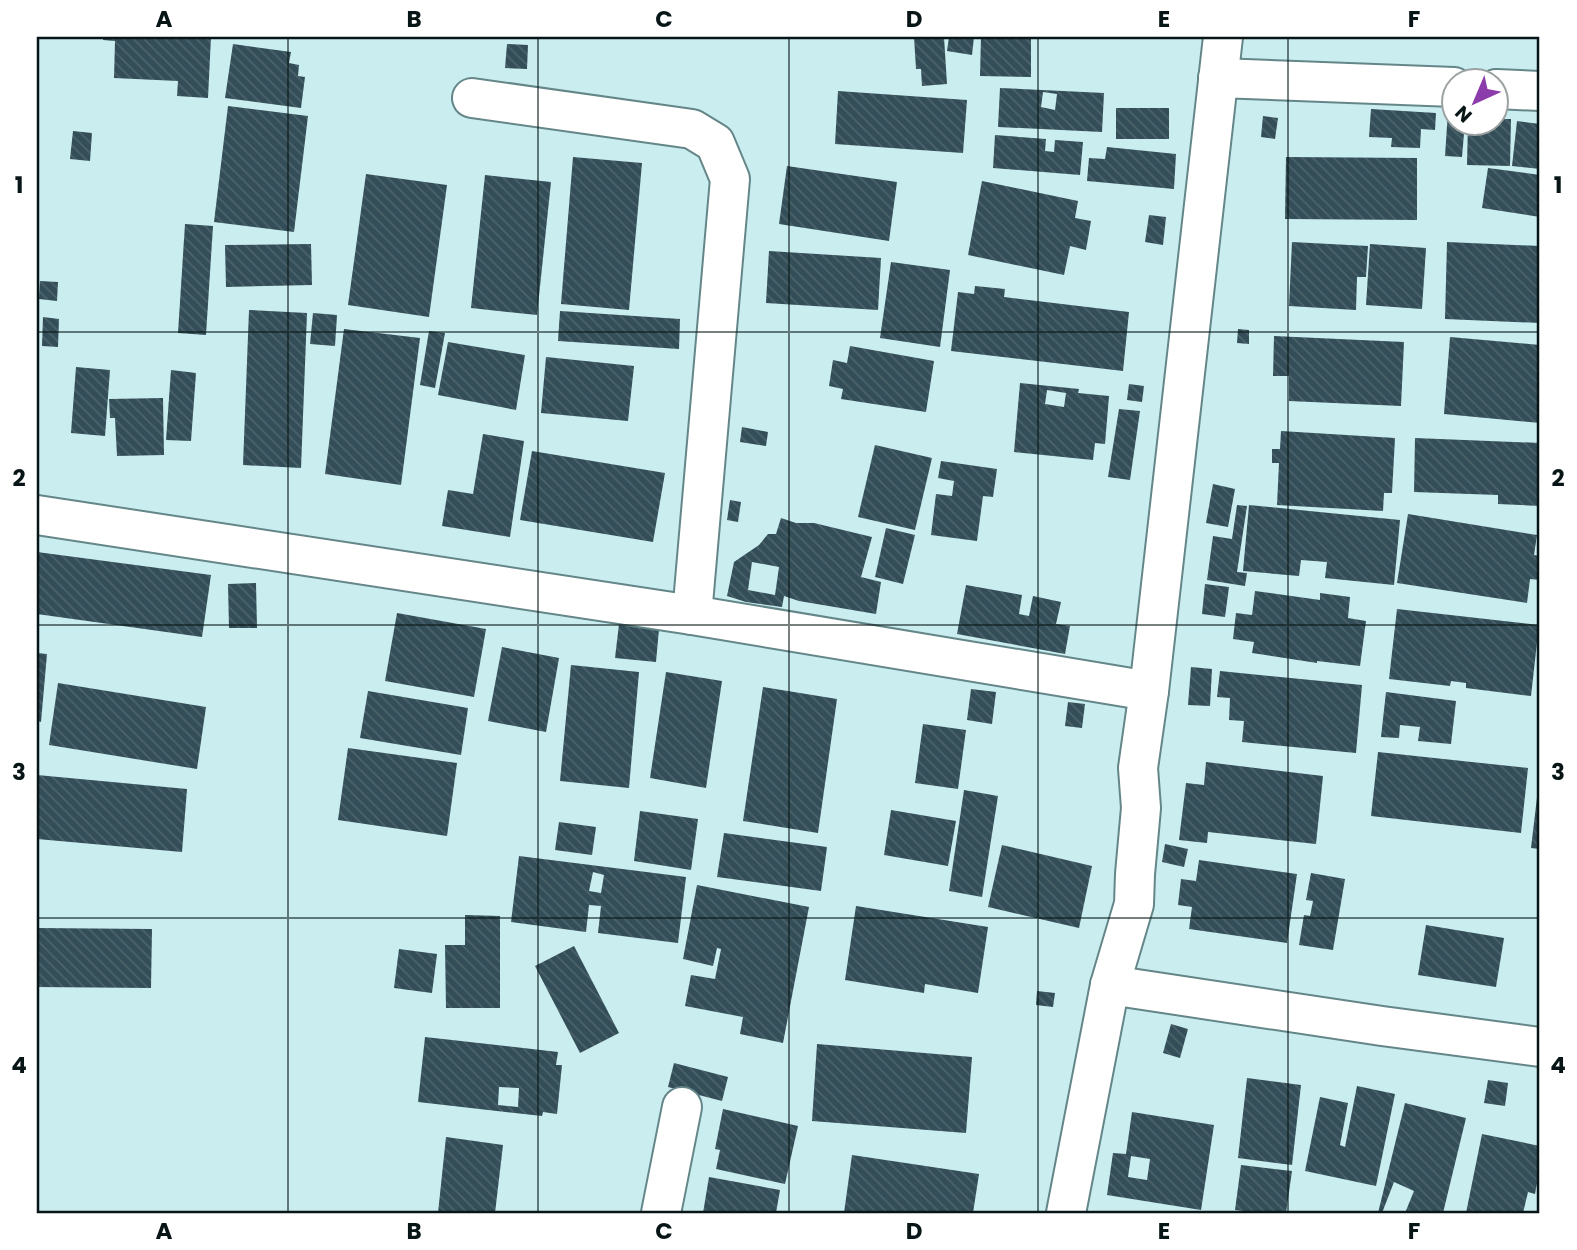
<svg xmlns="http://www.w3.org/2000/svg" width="1577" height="1250" viewBox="0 0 1577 1250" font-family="Poppins,sans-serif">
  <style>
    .building { fill: url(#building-back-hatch); fill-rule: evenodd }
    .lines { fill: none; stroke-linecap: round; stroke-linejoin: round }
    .minor-casing { stroke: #658688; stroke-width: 42 }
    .minor { stroke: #fff; stroke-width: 38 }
    .grid { fill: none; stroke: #081516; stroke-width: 2; stroke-opacity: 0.55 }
    .neatline { fill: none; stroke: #081516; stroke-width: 2.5 }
    .grid-label { font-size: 23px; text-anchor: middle; font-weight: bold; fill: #081516 }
  </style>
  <defs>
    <pattern id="building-back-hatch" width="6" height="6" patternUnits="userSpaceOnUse" patternTransform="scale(1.75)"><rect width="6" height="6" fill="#334e58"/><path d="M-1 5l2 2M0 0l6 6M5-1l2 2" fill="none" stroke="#4d636b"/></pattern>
  </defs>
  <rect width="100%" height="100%" fill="#caedef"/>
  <g class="building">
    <polygon points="103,37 211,37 208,98 177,96 178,81 114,78 115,41 103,40"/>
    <polygon points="914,37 944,37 947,84 922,86 921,69 916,69"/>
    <polygon points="949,37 974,37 972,55 947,51"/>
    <polygon points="981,37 1031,37 1031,77 980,76"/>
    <polygon points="233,44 291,52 289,63 299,65 298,76 305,77 301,108 225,98"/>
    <polygon points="507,44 528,45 527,69 505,68"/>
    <path d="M1000,88L1104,93L1102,132L998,127ZM1043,92L1057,94L1055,110L1041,107Z"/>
    <polygon points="838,91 967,100 963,153 835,144"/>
    <polygon points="228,106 308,116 294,232 214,222"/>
    <rect x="1116" y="108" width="53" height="31"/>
    <polygon points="1371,109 1436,113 1435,130 1421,129 1420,148 1391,147 1392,138 1369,137"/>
    <polygon points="1448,111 1454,111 1454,122 1465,122 1462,157 1445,156"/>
    <polygon points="1263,116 1278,118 1275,139 1261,137"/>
    <polygon points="1496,119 1511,119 1510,166 1467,165 1468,122 1496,122"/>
    <polygon points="1517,121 1540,124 1540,169 1512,166"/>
    <polygon points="73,131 92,133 90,161 70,159"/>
    <polygon points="995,135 1046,139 1045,151 1054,152 1055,140 1083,142 1080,175 993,168"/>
    <polygon points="1107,147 1176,154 1174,189 1087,181 1089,158 1105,159"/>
    <polygon points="573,157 642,163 629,310 561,304"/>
    <polygon points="1286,157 1417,158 1417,220 1285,219"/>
    <polygon points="787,166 897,182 889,241 779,224"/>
    <polygon points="1488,168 1540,175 1540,217 1482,208"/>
    <polygon points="366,174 447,185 429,317 348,305"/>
    <polygon points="485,175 551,182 537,315 471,308"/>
    <polygon points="982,181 1078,201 1075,218 1091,221 1086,250 1070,246 1064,275 968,255"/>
    <polygon points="1149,215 1166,217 1163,245 1145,242"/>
    <polygon points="185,224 213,226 206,335 178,333"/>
    <polygon points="1292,242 1368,246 1366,277 1357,277 1356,310 1289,306"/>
    <polygon points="1447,242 1540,246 1540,323 1445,319"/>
    <polygon points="311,244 312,285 226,287 225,245"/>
    <polygon points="1370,244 1426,248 1422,309 1366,305"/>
    <polygon points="769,251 881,258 878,310 766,303"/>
    <polygon points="891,262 950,270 940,347 880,338"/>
    <polygon points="40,281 58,282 57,301 39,299"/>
    <polygon points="975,286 1005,289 1004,297 1129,312 1123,371 951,351 958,292 974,294"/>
    <polygon points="249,310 307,313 301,468 243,465"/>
    <polygon points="560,311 680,319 679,349 558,341"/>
    <polygon points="313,313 337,315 335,346 310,344"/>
    <polygon points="43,317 59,319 58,347 42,346"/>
    <polygon points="344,329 420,338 401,485 325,474"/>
    <polygon points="1238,329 1249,330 1249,344 1237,343"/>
    <polygon points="429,331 445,333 435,388 420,385"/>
    <polygon points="1274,336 1404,342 1401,406 1289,401 1289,376 1273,376"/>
    <polygon points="1450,337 1540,345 1540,423 1444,414"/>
    <polygon points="448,342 525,355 516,410 438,395"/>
    <polygon points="850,346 934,361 926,412 841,399 843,389 829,386 833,360 847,363"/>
    <polygon points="546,357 634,366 628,421 541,413"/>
    <polygon points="76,367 110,370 105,436 71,433"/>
    <polygon points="171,370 196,373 191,441 166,440"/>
    <path d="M1020,383L1079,389L1078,393L1109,396L1105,444L1095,443L1093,460L1014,452ZM1047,390L1066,393L1064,407L1045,404Z"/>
    <polygon points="1129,384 1144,386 1142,402 1127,400"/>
    <polygon points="163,398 164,455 117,456 115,418 110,418 109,399"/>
    <polygon points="1119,409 1140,411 1130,480 1108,477"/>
    <polygon points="742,427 768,432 766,446 740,442"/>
    <polygon points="1281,431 1395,438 1392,493 1384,493 1383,511 1277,505 1279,463 1272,463 1272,449 1280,449"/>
    <polygon points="483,434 524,441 510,537 442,526 448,490 473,494"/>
    <polygon points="1415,438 1540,443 1540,506 1498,504 1498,495 1414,492"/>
    <polygon points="875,445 932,458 915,530 858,517"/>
    <polygon points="532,451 665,473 653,542 520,520"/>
    <polygon points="941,461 997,469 993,497 983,496 977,541 931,535 936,494 952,496 954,481 938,478"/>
    <polygon points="1213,484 1235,489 1228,527 1206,523"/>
    <polygon points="730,500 741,502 738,522 727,520"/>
    <polygon points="1237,505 1247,506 1237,572 1247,573 1245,586 1207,580 1213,536 1232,539"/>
    <polygon points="1249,505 1400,520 1394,585 1325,578 1327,562 1301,560 1299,576 1243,571"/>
    <polygon points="1408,514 1537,535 1534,555 1540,556 1540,580 1530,579 1527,603 1397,583"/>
    <path d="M781,518L796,523H814L872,537L861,577L881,582L876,614L799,601L784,596L782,607L746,602L727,596L734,562L759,545L768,534H776ZM752,562L779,567L775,595L748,590Z"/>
    <polygon points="886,528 915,535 903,584 875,577"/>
    <polygon points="37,552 211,575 202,637 37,614"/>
    <polygon points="256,583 257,628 229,628 228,584"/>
    <polygon points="1205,584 1229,587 1225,617 1202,614"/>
    <polygon points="966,585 1022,595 1019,614 1029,616 1033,596 1061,602 1056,624 1070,626 1065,654 957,634"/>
    <polygon points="1255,591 1320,600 1320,593 1350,597 1348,618 1366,621 1360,666 1317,661 1317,663 1252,653 1254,642 1233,639 1236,613 1252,615"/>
    <polygon points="1397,609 1539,625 1531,696 1466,688 1466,683 1451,681 1450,686 1389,679"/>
    <polygon points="397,613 486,629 474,697 385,681"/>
    <polygon points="619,624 659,629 656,662 615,658"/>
    <polygon points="502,647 559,658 546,732 488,721"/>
    <polygon points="37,653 47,654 41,722 37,721"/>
    <polygon points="571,665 639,672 629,788 560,781"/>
    <polygon points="1191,667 1212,669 1210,706 1188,705"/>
    <polygon points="1220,671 1362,685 1356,753 1242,742 1244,721 1229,720 1230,698 1217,697"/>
    <polygon points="666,672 722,681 706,788 650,778"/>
    <polygon points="58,683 206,707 197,769 49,745"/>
    <polygon points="763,687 837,699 818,833 743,821"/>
    <polygon points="971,689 996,692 992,724 967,720"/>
    <polygon points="368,691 468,708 461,755 360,738"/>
    <polygon points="1386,692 1456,701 1451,744 1418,741 1420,727 1400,725 1399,738 1381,737"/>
    <polygon points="1068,702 1085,704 1082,728 1065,726"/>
    <polygon points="923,724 966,730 958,789 915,783"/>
    <polygon points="348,748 457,763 447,836 338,820"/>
    <polygon points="1378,752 1528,768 1521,833 1371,816"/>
    <polygon points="1206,762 1323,776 1316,844 1208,832 1207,843 1179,840 1186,783 1204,785"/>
    <polygon points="37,775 187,789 182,852 37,839"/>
    <polygon points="1538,789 1540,789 1540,849 1531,848"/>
    <polygon points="964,790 998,796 982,897 949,891"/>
    <polygon points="891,810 956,821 948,866 884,855"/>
    <polygon points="640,811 698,819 691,870 634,861"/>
    <polygon points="559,822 596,827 592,855 555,850"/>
    <polygon points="724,833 827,847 821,891 717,877"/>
    <polygon points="1165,844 1188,849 1184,867 1162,862"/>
    <polygon points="1002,845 1092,866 1079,928 988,907"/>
    <path d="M519,856L686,877L678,943L598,933L601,906L589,905L586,932L511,922ZM593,872L604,875L601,893L589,891Z"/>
    <polygon points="1199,860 1297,874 1287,943 1189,929 1192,907 1178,905 1181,879 1196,881"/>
    <polygon points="1311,873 1345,879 1333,950 1299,945 1304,915 1310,916 1313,901 1306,900"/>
    <polygon points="697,885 809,907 783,1043 740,1034 743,1017 685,1006 691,975 715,979 721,949 717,948 713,966 683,959"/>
    <polygon points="856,906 988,927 978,993 925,984 924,993 845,980"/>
    <polygon points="465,915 500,916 500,1008 446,1008 445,945 465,945"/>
    <polygon points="1426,925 1504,938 1496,987 1418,975"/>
    <polygon points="37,928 152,929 151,988 37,987"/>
    <polygon points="574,946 619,1033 580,1053 535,966"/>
    <polygon points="399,949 437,954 432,993 394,988"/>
    <polygon points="1037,991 1055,993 1053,1007 1036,1005"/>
    <polygon points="1171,1024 1188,1029 1180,1058 1163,1053"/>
    <path d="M425,1037L558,1052L556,1065H562L557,1114L543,1112L542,1116L418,1102ZM499,1087L519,1088L518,1107L498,1105Z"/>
    <polygon points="817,1044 972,1057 966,1133 812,1121"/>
    <polygon points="674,1063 728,1077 722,1101 668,1087"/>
    <polygon points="1247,1078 1301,1085 1292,1165 1238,1158"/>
    <polygon points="1488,1080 1508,1083 1505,1106 1484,1103"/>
    <polygon points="1357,1086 1395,1094 1376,1186 1305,1171 1320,1097 1348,1103 1340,1145 1345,1147"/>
    <polygon points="1405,1103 1466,1118 1443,1213 1405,1213 1414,1191 1394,1182 1382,1213 1378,1213"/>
    <polygon points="723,1109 798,1126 785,1184 716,1169 720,1150 715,1149"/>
    <path d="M1132,1112L1214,1125L1201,1210L1107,1195L1113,1153L1126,1154ZM1131,1156L1150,1159L1147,1180L1128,1177Z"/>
    <polygon points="1482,1134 1540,1146 1540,1167 1535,1194 1528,1192 1523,1213 1466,1213"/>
    <polygon points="446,1137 503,1145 495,1213 438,1213"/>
    <polygon points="852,1155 979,1174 973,1213 844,1213"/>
    <polygon points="1241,1165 1292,1171 1286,1213 1258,1213 1235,1210"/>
    <polygon points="709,1177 780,1190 776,1213 703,1213"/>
  </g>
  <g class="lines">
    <defs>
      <g id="minor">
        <polyline points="1218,78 1454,87"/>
        <polyline points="1496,89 1540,91"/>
        <polyline points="472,98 692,129 715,143 730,179 692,615"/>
        <polyline points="37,515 692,615 1149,691"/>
        <polyline points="1110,985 1382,1026 1540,1047"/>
        <polyline points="661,1213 682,1107"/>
        <polyline points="1066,1213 1110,985 1134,904 1135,874 1141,808 1138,768 1149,691 1223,37"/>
      </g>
    </defs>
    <use href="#minor" class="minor-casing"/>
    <use href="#minor" class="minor"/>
  </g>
  <path class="grid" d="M288,37V1213M538,37V1213M789,37V1213M1038,37V1213M1288,37V1213M37,332H1540M37,625H1540M37,918H1540"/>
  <rect width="1577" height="1250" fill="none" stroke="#ffffff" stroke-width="77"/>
  <g transform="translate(1475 102) rotate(224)"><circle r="33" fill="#ffffff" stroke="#9ca1a2" stroke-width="2"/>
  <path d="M0-5L12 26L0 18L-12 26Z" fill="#8c3baa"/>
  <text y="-10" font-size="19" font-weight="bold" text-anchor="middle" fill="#081516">N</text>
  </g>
  <rect x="38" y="38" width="1500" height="1174" class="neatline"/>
  <g class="grid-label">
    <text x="164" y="27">A</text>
    <text x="414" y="27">B</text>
    <text x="664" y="27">C</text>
    <text x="914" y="27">D</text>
    <text x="1164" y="27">E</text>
    <text x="1414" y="27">F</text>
    <text x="19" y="193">1</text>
    <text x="1558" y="193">1</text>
    <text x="19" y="486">2</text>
    <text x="1558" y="486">2</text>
    <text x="19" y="780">3</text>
    <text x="1558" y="780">3</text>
    <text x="19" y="1073">4</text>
    <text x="1558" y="1073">4</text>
    <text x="164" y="1239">A</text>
    <text x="414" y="1239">B</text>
    <text x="664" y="1239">C</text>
    <text x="914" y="1239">D</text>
    <text x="1164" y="1239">E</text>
    <text x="1414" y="1239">F</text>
  </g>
</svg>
